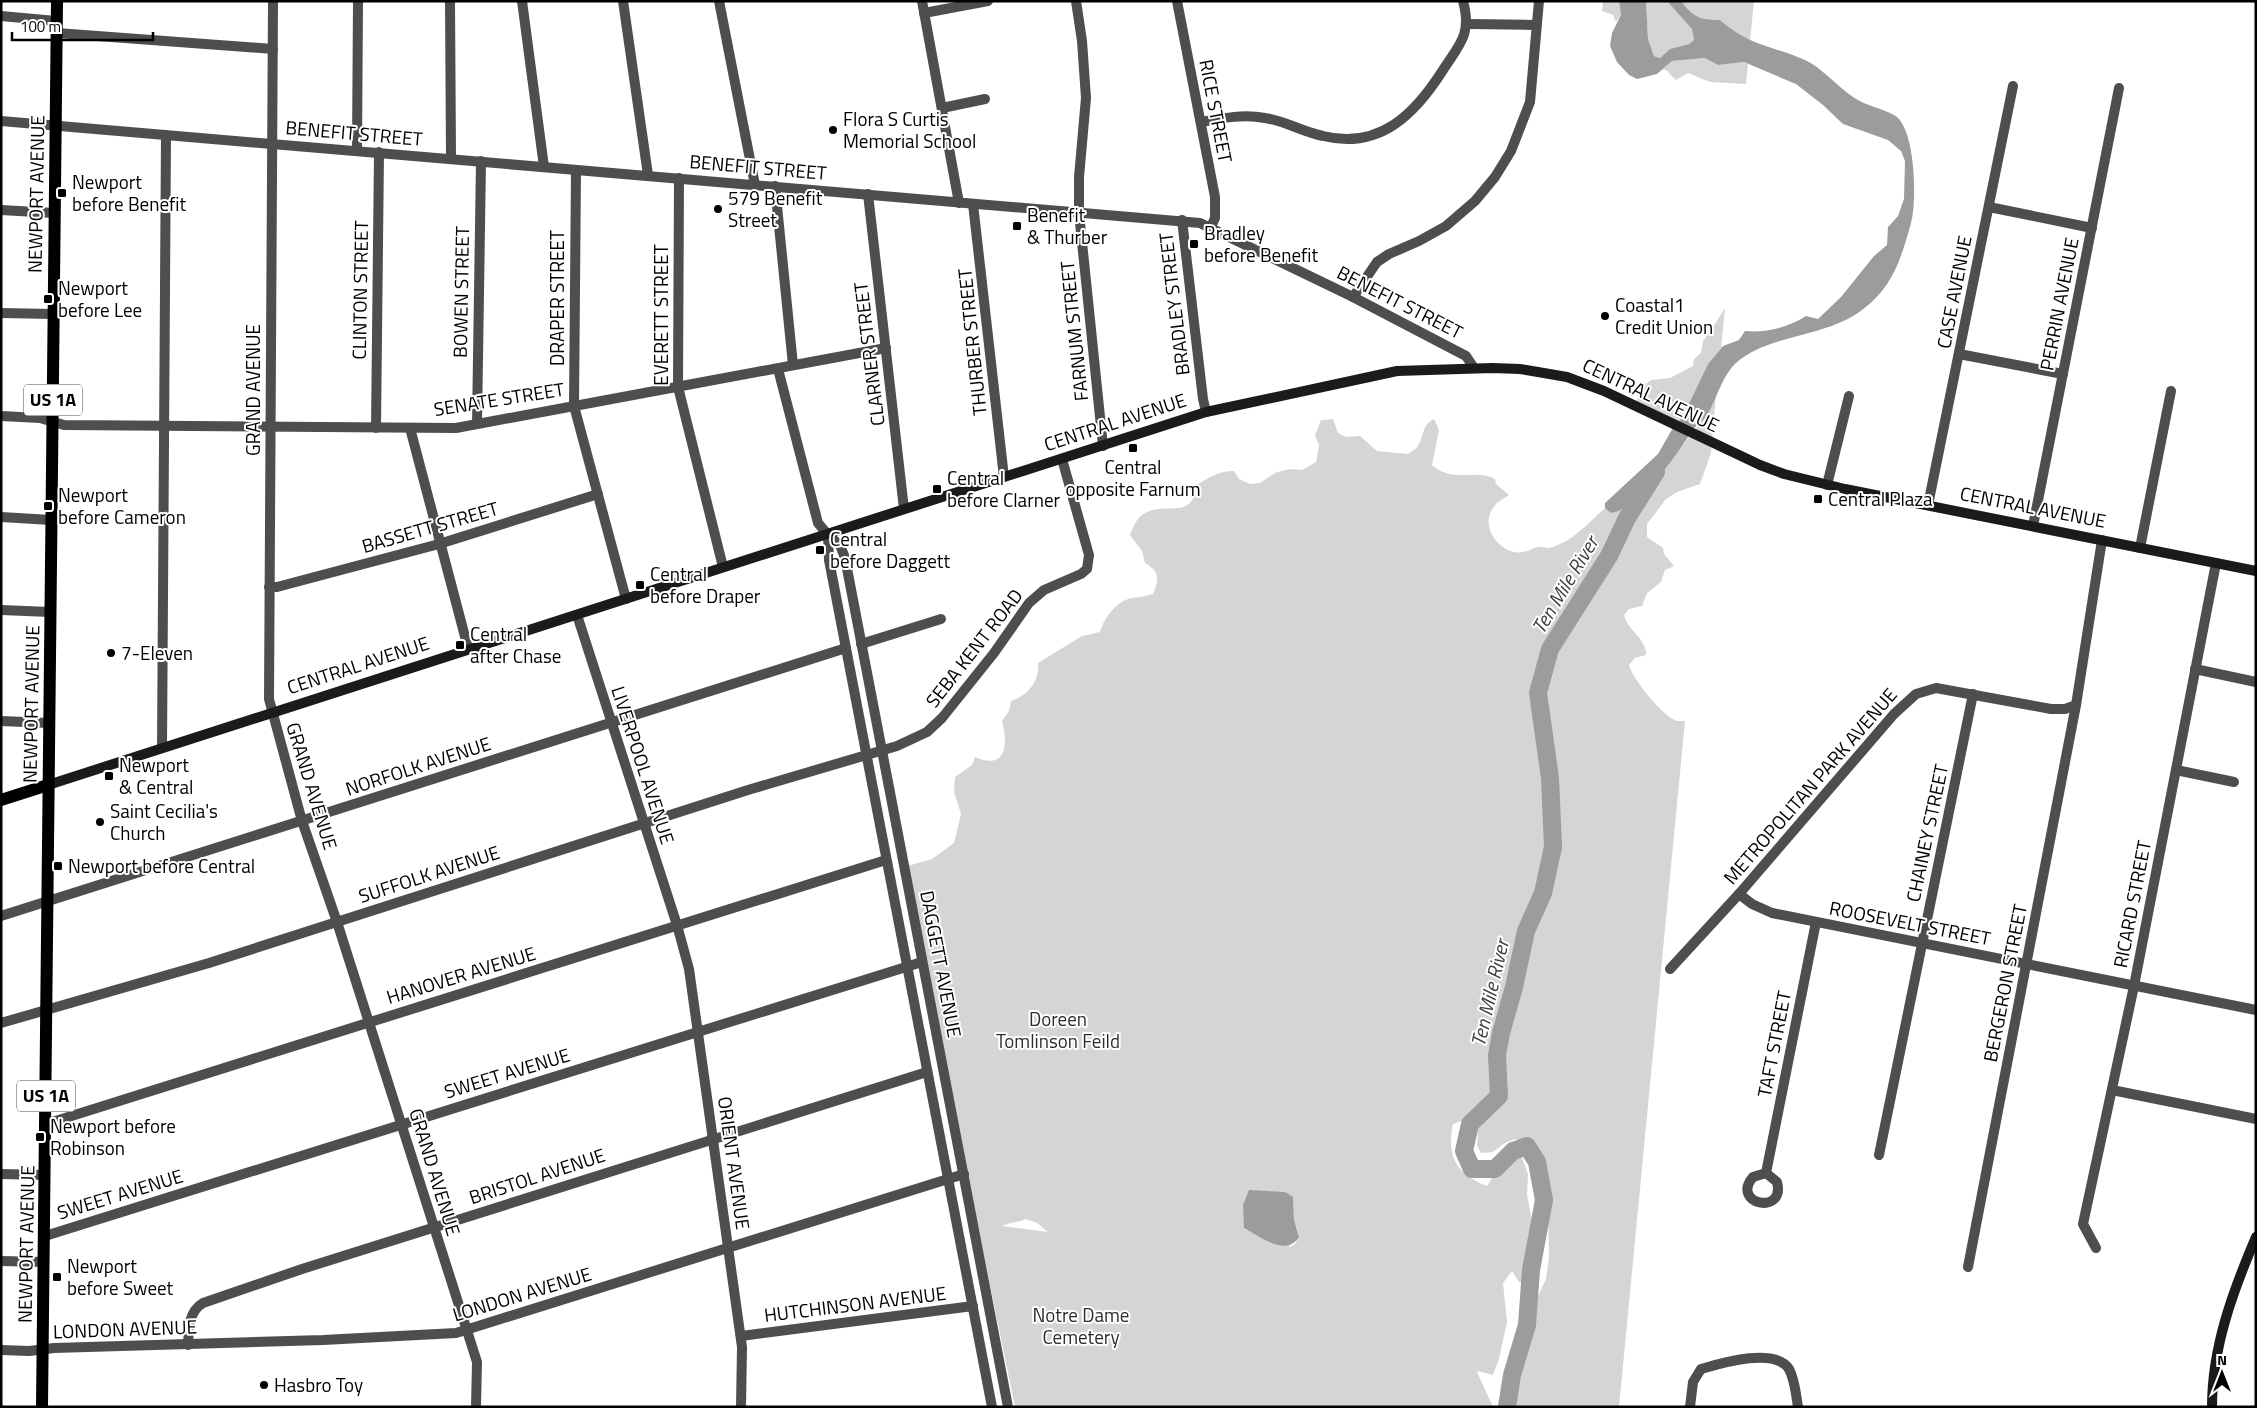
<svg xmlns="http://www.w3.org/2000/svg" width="2257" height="1408" viewBox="0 0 2257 1408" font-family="'Titillium Web',sans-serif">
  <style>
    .green { fill: #d5d5d5; fill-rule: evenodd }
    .water { fill: #9c9c9c }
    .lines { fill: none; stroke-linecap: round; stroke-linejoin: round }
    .river { stroke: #9c9c9c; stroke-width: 18 }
    .minor { stroke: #4e4e4e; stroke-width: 10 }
    .tertiary { stroke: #4e4e4e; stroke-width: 10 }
    .secondary { stroke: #1b1b1b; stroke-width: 10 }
    .primary { stroke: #000; stroke-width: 12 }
    .poi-dot { fill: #000; stroke: #fff; stroke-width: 2 }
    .labels { text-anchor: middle; stroke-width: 4; stroke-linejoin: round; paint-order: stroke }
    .shield { fill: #fff; stroke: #4c4c4c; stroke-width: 1 }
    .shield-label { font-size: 18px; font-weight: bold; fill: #000 }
    .street-label { font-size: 19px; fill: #000; stroke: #fff }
    .poi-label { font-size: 19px; fill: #000; stroke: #fff; text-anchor: start }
    .park-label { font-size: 19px; fill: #2c2c2c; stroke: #fff }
    .water-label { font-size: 20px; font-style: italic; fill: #3d3d3d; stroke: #fff }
  </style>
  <rect width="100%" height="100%" fill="#fff"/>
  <g class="green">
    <polygon points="1603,1 1619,1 1621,15 1616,22 1613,15 1602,11"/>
    <polygon points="1646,1 1667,1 1693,29 1694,40 1689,44 1670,49 1660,58 1654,56 1648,39"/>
    <path d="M1681,1H1754L1750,41L1735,33L1720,20C1700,20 1693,17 1681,1Z"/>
    <polygon points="1705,58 1718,65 1744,62 1748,64 1746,84 1710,82 1688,73 1676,80 1666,70 1662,70 1672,61"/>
    <polygon points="1725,308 1721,348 1708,364 1682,418 1674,426 1634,406 1644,385 1651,380 1670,378 1693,366 1694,359 1701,353 1703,341 1710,332"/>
    <path d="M1716,393L1711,453L1700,484L1677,492L1666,499L1647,524V537L1663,548L1664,554L1674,566L1665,570L1661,582L1647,593L1642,606L1629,609L1624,615C1628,631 1646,638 1646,655L1635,658L1629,665C1632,678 1663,717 1677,721C1678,721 1684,721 1685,721L1619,1407H1513L1527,1335L1536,1300L1546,1279L1549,1257L1548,1210L1540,1196L1538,1156L1531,1146L1515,1139L1505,1143L1493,1152L1481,1153L1477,1146L1478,1129C1487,1119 1497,1113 1493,1099L1482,1101L1469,1118L1453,1124C1446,1157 1457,1174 1487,1186L1505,1156L1522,1158L1528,1174L1527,1195L1533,1226L1532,1275L1522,1283L1519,1282L1512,1271L1503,1283L1507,1322L1499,1359L1493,1375L1478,1371L1477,1372L1493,1407H1015L904,867L932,859L954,843L961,814L954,792L955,777L972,765L975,757C1007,771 1008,744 1002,721L1009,711L1011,701C1028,695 1040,681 1038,663L1082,636L1100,632C1104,618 1116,601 1132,598C1140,597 1146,596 1153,594C1160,578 1159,571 1145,563L1142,551L1130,535C1133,528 1136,519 1142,515C1164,499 1192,523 1197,485C1209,477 1220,471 1234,471L1239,479L1250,484L1260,483L1275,473L1289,469L1302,470L1316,462L1319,445L1315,435L1321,420L1333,419L1338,433L1346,437L1360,436L1377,451L1408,454C1411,452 1416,449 1418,446C1424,437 1422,424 1434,419L1439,430L1432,465C1454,484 1475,468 1495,479L1496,484L1509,495C1505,498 1499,501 1496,504C1479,522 1494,547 1514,552C1523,554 1529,550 1537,547C1541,546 1545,548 1548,548C1571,544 1589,522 1605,508L1611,513L1628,507L1654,481L1707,415ZM1293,1197L1294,1220L1299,1237L1295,1244L1289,1247ZM1025,1219L1037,1223L1048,1232L1002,1226C1009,1222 1019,1223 1025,1219Z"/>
  </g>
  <g class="water">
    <path d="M1619,1H1646L1648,39L1654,56L1660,58L1670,49L1689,44L1694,40L1692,29L1667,1H1681C1693,17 1700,20 1720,20C1751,47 1771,45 1805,60C1821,67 1838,87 1853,97C1866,106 1881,108 1894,115C1916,127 1917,202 1911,223C1901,259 1893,287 1862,310C1825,338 1769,334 1737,362C1721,377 1718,397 1707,415C1704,421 1696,425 1692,431C1677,454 1640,509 1611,513L1605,508V503L1658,454L1674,426L1682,418L1708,364L1723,346L1739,340L1745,331C1766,333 1787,328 1806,316L1818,319L1841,297L1874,256L1887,245L1888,227L1898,216L1904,199L1905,161L1901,151L1888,140L1843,124L1823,105L1796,84L1744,62L1718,65L1705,58L1672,61L1657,74L1637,79L1629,75L1617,62L1610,46L1612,33L1621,15Z"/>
    <path d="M1249,1190L1285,1192L1293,1197L1294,1220L1299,1237C1286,1258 1260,1236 1244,1228L1243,1205Z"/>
  </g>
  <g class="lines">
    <polyline class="river" points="1507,1407 1512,1375 1527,1325 1531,1270 1544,1200 1537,1162 1527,1146 1513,1151 1495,1169 1472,1169 1464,1151 1470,1124 1499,1096 1497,1055 1501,1033 1514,987 1526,931 1543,893 1553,847 1550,778 1538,693 1550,649 1609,556 1627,518 1656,472"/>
    <g class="minor">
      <polyline points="273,1 269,699 302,821 337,922 477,1362 476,1407"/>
      <polyline points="450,1 451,158"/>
      <polyline points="522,1 544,167"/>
      <polyline points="623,1 648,175"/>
      <polyline points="719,1 755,185"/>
      <polyline points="922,1 959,203"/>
      <polyline points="1076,1 1082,41 1086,98 1079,177 1079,213 1103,446"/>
      <polyline points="1177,1 1215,197 1215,218 1211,227"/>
      <polyline points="924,13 988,1"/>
      <polyline points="1,16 56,21"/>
      <polyline points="1468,24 1536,25"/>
      <polyline points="57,33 273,49"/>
      <polyline points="942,108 985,99"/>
      <path d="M1201,122C1223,118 1243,114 1265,118C1285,121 1303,132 1323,136C1380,150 1415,114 1443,70C1460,44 1472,34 1463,1"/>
      <polyline points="357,150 358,1"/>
      <polyline points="576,170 574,406 626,599"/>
      <polyline points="679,178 678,387 723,567"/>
      <polyline points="775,186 793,365"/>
      <polyline points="868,194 904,509"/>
      <polyline points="973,204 1004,477"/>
      <polyline points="1989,207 2092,228"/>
      <polyline points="1,210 54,213"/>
      <polyline points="1182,220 1203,399 1206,412"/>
      <polyline points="1353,297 1377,262 1389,254 1419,241 1446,226 1475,201 1495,177 1511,151 1530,102 1539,1"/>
      <polyline points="1,313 53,314"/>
      <polyline points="1959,354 2063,374"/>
      <polyline points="778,369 818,523 828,535"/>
      <polyline points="1,416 40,418 64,425 456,428 886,348"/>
      <polyline points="477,424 481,161"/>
      <polyline points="376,428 379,152"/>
      <polyline points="410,428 468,648"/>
      <polyline points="1827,485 1849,396"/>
      <polyline points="1928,505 2013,86"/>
      <polyline points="1,517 51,520"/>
      <polyline points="2033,526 2119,88"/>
      <polyline points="2140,548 2171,391"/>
      <polyline points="269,587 277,587 439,544 598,494"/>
      <polyline points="1,610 50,612"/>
      <polyline points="577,615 677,925 689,969 742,1347 741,1407"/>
      <polyline points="861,644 941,619"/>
      <polyline points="2195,669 2256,682"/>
      <polyline points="1,721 49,723"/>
      <polyline points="162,748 166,135"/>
      <polyline points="2176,770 2234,782"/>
      <polyline points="1739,894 1752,904 1772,913 2256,1010"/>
      <polyline points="1,916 846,648"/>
      <polyline points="1670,969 1739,894 1894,714 1916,694 1936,688 2051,709 2065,709 2076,705 2102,540"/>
      <polyline points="1,1023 209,963 748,790 897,746 927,732 942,718 994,653 1029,603 1044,590 1081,574 1087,569 1089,555 1062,459"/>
      <polyline points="2112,1090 2256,1119"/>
      <polyline points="46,1124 886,860"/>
      <polyline points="1879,1155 1973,694"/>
      <path d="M1766,1173L1777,1182C1786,1216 1730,1204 1753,1177L1766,1173L1816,922"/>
      <polyline points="1,1174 45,1175"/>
      <polyline points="45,1236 922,962"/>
      <polyline points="2096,1248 2083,1224 2134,986 2216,563"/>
      <polyline points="1,1261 44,1262"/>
      <polyline points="1968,1267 2076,705"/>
      <polyline points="741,1336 973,1306"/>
      <path d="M188,1345C189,1329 188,1312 203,1303L302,1269L927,1072"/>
      <polyline points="1,1350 29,1351 54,1348 323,1340 456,1333 964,1174"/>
      <path d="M1690,1407L1693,1382L1701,1369C1722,1363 1775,1347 1789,1369C1795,1380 1796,1395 1798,1407"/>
    </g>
    <g class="tertiary">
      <polyline points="1,121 1200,223 1353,297 1466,356 1474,368"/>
      <polyline points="828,535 840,545 845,558 1008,1407"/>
      <polyline points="828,535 829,560 992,1407"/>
    </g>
    <g class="secondary">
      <polyline points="48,785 1206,412 1397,371 1492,368 1520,369 1567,377 1604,391 1760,465 1784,474 1845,489 2256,571"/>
      <path d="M2212,1407C2212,1347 2233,1291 2256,1237"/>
    </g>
    <g class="primary">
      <polyline points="1,800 48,785"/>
      <polyline points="42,1407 57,1"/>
    </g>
  </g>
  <g class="poi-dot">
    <circle cx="833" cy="130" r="5"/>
    <rect x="57" y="188" width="10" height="10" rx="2.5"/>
    <circle cx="718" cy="209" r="5"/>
    <rect x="1012" y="221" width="10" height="10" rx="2.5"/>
    <rect x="1189" y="239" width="10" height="10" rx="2.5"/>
    <rect x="43" y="294" width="10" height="10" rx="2.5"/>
    <circle cx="1605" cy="316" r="5"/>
    <rect x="1128" y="443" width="10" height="10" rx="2.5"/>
    <rect x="932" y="484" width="10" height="10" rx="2.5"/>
    <rect x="1813" y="494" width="10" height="10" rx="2.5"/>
    <rect x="43" y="501" width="10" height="10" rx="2.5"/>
    <rect x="815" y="545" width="10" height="10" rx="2.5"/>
    <rect x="635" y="580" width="10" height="10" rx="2.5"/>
    <rect x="455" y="640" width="10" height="10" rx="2.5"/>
    <circle cx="111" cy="653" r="5"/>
    <rect x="104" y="771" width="10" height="10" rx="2.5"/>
    <circle cx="100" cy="822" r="5"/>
    <rect x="53" y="861" width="10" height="10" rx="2.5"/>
    <rect x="35" y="1132" width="10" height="10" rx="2.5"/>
    <rect x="52" y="1272" width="10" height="10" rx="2.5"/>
    <circle cx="264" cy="1385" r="5"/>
  </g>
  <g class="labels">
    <g class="shield">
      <rect x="24" y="384.5" width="58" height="31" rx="4"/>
      <rect x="17" y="1080.5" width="58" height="31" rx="4"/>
    </g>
    <g class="shield-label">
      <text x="53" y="406">US 1A</text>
      <text x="46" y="1102">US 1A</text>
    </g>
    <g class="street-label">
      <text transform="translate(1216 111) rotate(79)" y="7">RICE STREET</text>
      <text transform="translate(354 133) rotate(5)" y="7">BENEFIT STREET</text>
      <text transform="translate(758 167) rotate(5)" y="7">BENEFIT STREET</text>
      <text transform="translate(36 194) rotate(-89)" y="7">NEWPORT AVENUE</text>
      <text transform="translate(360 290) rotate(-89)" y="7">CLINTON STREET</text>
      <text transform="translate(461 292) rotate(-89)" y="7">BOWEN STREET</text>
      <text transform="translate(1954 292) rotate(-79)" y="7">CASE AVENUE</text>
      <text transform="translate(557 298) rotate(-90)" y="7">DRAPER STREET</text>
      <text transform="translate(1400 302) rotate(27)" y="7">BENEFIT STREET</text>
      <text transform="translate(1174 304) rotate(-97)" y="7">BRADLEY STREET</text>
      <text transform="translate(2059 304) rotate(-79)" y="7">PERRIN AVENUE</text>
      <text transform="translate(661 315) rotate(-90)" y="7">EVERETT STREET</text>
      <text transform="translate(1074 331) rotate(-96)" y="7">FARNUM STREET</text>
      <text transform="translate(972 342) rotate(-96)" y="7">THURBER STREET</text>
      <text transform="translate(869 354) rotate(-97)" y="7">CLARNER STREET</text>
      <text transform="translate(253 390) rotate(-90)" y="7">GRAND AVENUE</text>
      <text transform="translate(1651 395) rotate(25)" y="7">CENTRAL AVENUE</text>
      <text transform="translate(499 399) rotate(-9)" y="7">SENATE STREET</text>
      <text transform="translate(1115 422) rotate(-18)" y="7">CENTRAL AVENUE</text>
      <text transform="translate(2033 507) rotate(11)" y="7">CENTRAL AVENUE</text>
      <text transform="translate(430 527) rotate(-16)" y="7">BASSETT STREET</text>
      <text transform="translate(974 648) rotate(-52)" y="7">SEBA KENT ROAD</text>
      <text transform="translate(358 665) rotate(-18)" y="7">CENTRAL AVENUE</text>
      <text transform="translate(31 704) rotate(-89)" y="7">NEWPORT AVENUE</text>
      <text transform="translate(643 765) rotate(72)" y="7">LIVERPOOL AVENUE</text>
      <text transform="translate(418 766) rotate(-18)" y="7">NORFOLK AVENUE</text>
      <text transform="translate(312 786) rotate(73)" y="7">GRAND AVENUE</text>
      <text transform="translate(1810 786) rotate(-49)" y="7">METROPOLITAN PARK AVENUE</text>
      <text transform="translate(1927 833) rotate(-78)" y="7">CHAINEY STREET</text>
      <text transform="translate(429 874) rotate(-18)" y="7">SUFFOLK AVENUE</text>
      <text transform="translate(2132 904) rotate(-79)" y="7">RICARD STREET</text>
      <text transform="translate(1910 923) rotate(11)" y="7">ROOSEVELT STREET</text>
      <text transform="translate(941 964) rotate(79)" y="7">DAGGETT AVENUE</text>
      <text transform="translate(461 975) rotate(-17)" y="7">HANOVER AVENUE</text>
      <text transform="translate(2005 983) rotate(-79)" y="7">BERGERON STREET</text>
      <text transform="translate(1774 1044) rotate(-79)" y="7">TAFT STREET</text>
      <text transform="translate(507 1073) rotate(-17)" y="7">SWEET AVENUE</text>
      <text transform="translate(734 1163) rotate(82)" y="7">ORIENT AVENUE</text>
      <text transform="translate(435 1172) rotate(73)" y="7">GRAND AVENUE</text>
      <text transform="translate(537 1176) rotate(-18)" y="7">BRISTOL AVENUE</text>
      <text transform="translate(120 1194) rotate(-17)" y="7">SWEET AVENUE</text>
      <text transform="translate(26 1244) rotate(-89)" y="7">NEWPORT AVENUE</text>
      <text transform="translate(522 1294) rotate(-17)" y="7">LONDON AVENUE</text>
      <text transform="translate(855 1304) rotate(-7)" y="7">HUTCHINSON AVENUE</text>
      <text transform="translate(125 1329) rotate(-2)" y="7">LONDON AVENUE</text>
    </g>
    <g class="poi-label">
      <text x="843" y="126">Flora S Curtis<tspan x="843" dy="22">Memorial School</tspan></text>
      <text x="72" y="189">Newport<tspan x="72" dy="22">before Benefit</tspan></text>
      <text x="728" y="205">579 Benefit<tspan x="728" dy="22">Street</tspan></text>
      <text x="1027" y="222">Benefit<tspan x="1027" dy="22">&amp; Thurber</tspan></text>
      <text x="1204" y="240">Bradley<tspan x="1204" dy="22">before Benefit</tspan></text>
      <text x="58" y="295">Newport<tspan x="58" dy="22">before Lee</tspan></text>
      <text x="1615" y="312">Coastal1<tspan x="1615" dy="22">Credit Union</tspan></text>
      <text x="1133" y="474" text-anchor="middle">Central<tspan x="1133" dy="22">opposite Farnum</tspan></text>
      <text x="947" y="485">Central<tspan x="947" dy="22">before Clarner</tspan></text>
      <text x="58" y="502">Newport<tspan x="58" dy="22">before Cameron</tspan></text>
      <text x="1828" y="506">Central Plaza</text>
      <text x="830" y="546">Central<tspan x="830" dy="22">before Daggett</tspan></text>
      <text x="650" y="581">Central<tspan x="650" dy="22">before Draper</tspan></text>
      <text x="470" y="641">Central<tspan x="470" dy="22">after Chase</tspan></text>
      <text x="121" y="660">7-Eleven</text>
      <text x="119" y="772">Newport<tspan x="119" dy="22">&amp; Central</tspan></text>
      <text x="110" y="818">Saint Cecilia's<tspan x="110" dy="22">Church</tspan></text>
      <text x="68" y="873">Newport before Central</text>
      <text x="50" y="1133">Newport before<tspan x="50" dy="22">Robinson</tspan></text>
      <text x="67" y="1273">Newport<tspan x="67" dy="22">before Sweet</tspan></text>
      <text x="274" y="1392">Hasbro Toy</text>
    </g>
    <g class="park-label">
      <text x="1058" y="1026">Doreen<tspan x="1058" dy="22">Tomlinson Feild</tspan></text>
      <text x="1081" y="1322">Notre Dame<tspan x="1081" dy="22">Cemetery</tspan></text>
    </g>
    <g class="water-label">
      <text transform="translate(1565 585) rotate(-59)" y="7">Ten Mile River</text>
      <text transform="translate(1490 993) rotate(-77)" y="7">Ten Mile River</text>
    </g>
  </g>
  <rect width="2257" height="1408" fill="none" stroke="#000000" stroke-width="5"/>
  <g transform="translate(2222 1373)" stroke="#ffffff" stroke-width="4" paint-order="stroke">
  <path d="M0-4L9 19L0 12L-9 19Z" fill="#000000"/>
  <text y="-8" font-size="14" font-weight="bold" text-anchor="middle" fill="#000000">N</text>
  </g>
  <path d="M12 32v8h141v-8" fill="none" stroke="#000000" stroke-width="2.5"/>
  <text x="20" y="32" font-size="15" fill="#000000" stroke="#ffffff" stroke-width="4" paint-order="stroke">100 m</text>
</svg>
